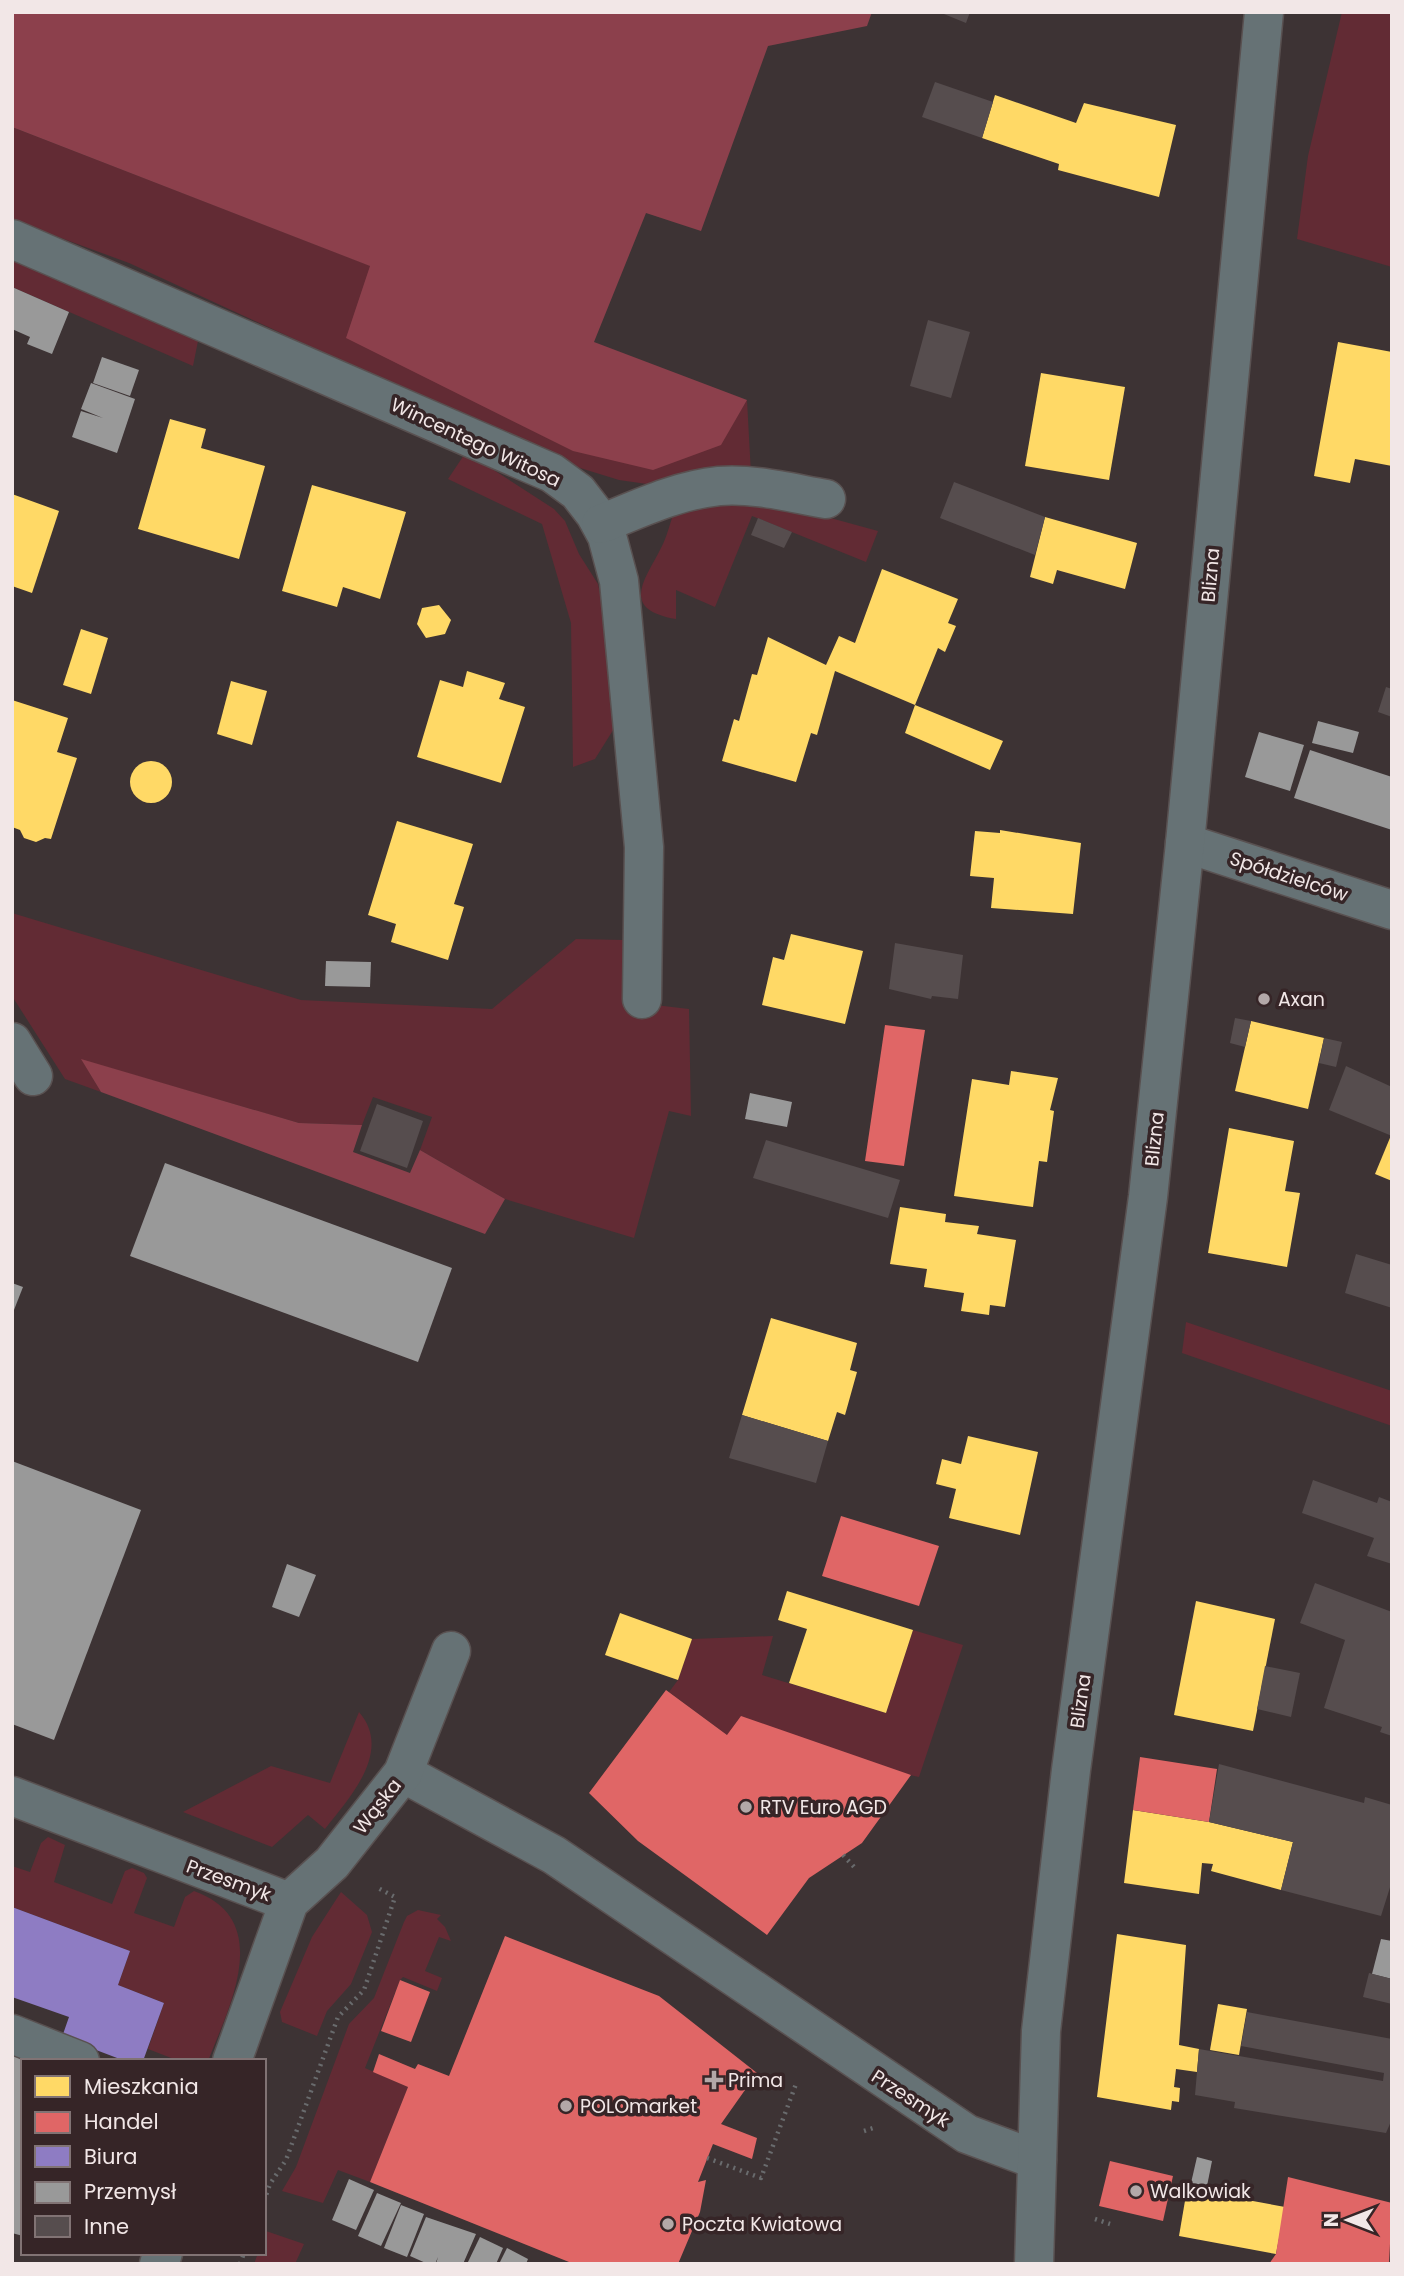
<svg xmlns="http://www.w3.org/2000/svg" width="1404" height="2276" viewBox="0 0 1404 2276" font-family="Poppins,sans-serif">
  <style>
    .green { fill: #622b34 }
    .forest { fill: #8c404c }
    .homes { fill: #ffd966 }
    .shops { fill: #e06666 }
    .offices { fill: #8e7cc3 }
    .industry { fill: #999 }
    .building { fill: #564d4e }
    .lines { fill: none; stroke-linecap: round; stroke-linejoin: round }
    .minor-casing { stroke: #595151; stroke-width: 41 }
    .path { stroke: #696b6d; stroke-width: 4.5; stroke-dasharray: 2 5; stroke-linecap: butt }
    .minor { stroke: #667275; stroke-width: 38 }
    .poi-dot { fill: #b3a8a8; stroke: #362527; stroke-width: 2.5 }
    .labels { text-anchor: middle; stroke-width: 7; stroke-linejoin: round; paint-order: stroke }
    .street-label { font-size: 19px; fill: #f2e7e7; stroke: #362527 }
    .poi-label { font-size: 19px; fill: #f2e7e7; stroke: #362527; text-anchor: start }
  </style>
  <rect width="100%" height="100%" fill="#3d3334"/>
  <g class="green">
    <polygon points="1342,12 1392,12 1392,267 1297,239 1308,156"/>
    <polygon points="12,127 371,266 720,445 747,400 751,474 661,486 619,480 564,463 129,263 12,220"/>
    <polygon points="12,254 143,308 198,341 193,366 12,287"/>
    <polygon points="466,452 554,509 565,521 579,554 598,584 603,607 615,727 595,759 573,767 571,623 542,524 448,479"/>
    <path d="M699,501L794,508L878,531L866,562L752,516L715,607L676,590V619C619,609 645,580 661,548C667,537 670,523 674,512Z"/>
    <polygon points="12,913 301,1000 492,1009 576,939 624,940 655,1005 689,1009 691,1116 669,1111 634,1238 505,1199 420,1150 432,1117 373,1097 362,1125 299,1123 82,1060 101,1092 65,1079 12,996"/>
    <polygon points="1186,1322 1392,1391 1392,1426 1182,1353"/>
    <polygon points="913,1630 963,1645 919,1777 727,1735 669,1692 678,1680 692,1639 773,1636 762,1675 886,1713"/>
    <path d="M359,1712C393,1751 350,1797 325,1829L308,1815L272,1847L183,1812L271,1766L330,1783Z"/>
    <path d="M48,1837L65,1845L54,1882L112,1904L125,1871L132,1868L144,1873L147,1878L134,1913L174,1927L185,1897L194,1891C275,1920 229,2007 208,2061H179L148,2049L164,2003L118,1985L130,1951L12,1907V1866L30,1872L41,1843Z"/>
    <polygon points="341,1892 367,1915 372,1932 351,1984 327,2011 317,2036 282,2022 280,2012 312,1937"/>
    <polygon points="418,1910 441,1915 437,1919 445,1927 451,1941 439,1937 425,1971 442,1978 437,1991 403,1977 400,1980 365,2068 408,2087 370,2182 338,2170 323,2203 282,2191 296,2167 349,2024 374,1998 404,1922 407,1916"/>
    <polygon points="266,2231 304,2244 295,2264 254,2264 258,2253 264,2253"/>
  </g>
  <g class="forest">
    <polygon points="12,12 872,12 867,26 768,46 701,231 646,213 594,342 747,400 721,445 653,470 573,451 346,338 370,266 12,127"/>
    <polygon points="81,1059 299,1123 362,1125 353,1152 410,1173 420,1150 505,1199 485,1234 101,1092"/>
  </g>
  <g class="homes">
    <polygon points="995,95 1076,123 1084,103 1176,125 1159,197 1058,170 1059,164 982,138"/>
    <polygon points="1338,342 1392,352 1392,466 1355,459 1350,483 1314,476"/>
    <polygon points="1041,373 1125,387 1109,480 1025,466"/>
    <polygon points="170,419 206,429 201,448 265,466 239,559 138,529"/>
    <polygon points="312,485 406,512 380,599 343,587 337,607 282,591"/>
    <polygon points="12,494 59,511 32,593 12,586"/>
    <polygon points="1045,517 1137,543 1125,589 1057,570 1053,584 1030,577"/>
    <polygon points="882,569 958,599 948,623 956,626 945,652 938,648 915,705 1003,741 990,770 905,733 915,705 835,671 817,735 811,733 796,782 722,761 734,719 739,721 752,674 757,675 768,637 826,665 839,636 855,643"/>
    <polygon points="439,605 451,620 445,634 426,638 417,624 422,608"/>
    <polygon points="81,629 108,638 91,694 63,685"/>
    <polygon points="467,671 505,683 499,699 525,707 501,783 417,757 440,680 463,687"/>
    <polygon points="231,681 267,691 252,745 217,734"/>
    <polygon points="12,700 68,718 57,752 77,758 51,839 45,838 36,842 24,838 20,830 12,827"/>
    <circle cx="151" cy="782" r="21"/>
    <polygon points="397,821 473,844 454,904 464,907 448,960 391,942 396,924 368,915"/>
    <polygon points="1000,830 1081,843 1073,914 991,908 994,878 970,876 975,831 1000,833"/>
    <polygon points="791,934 863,951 845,1024 762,1005 773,957 784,960"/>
    <polygon points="1251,1021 1324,1038 1308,1109 1235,1091"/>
    <polygon points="1011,1071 1058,1078 1050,1110 1054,1111 1047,1162 1039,1161 1033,1207 954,1196 972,1079 1009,1085"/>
    <polygon points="1229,1128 1294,1141 1285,1191 1300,1193 1287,1267 1208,1253"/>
    <polygon points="1392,1133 1392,1181 1375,1174"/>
    <polygon points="900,1207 946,1214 945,1222 979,1226 977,1234 1016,1240 1005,1307 990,1305 989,1315 961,1311 964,1293 924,1287 927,1269 890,1264"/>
    <polygon points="771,1318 857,1343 850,1370 857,1372 845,1415 837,1412 828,1441 742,1415"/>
    <polygon points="968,1436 1038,1452 1020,1535 949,1518 956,1489 936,1484 942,1459 961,1464"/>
    <polygon points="787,1591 913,1630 886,1713 789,1683 807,1629 778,1620"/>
    <polygon points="1196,1601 1275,1619 1253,1731 1174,1715"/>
    <polygon points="620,1613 692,1639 678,1680 605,1655"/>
    <polygon points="1133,1810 1209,1822 1293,1842 1281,1890 1211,1871 1213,1864 1202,1863 1199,1894 1124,1883"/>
    <polygon points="1117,1934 1186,1945 1179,2045 1199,2049 1197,2072 1176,2069 1174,2087 1180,2088 1179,2102 1172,2101 1171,2110 1097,2097"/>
    <polygon points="1218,2004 1247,2009 1239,2055 1210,2050"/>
    <polygon points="1187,2189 1285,2207 1276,2254 1179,2236"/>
  </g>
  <g class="shops">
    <polygon points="885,1025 925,1030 904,1166 865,1161"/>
    <polygon points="841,1516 939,1546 919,1606 822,1576"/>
    <polygon points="666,1690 727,1735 741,1716 911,1775 862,1843 809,1878 767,1935 638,1841 589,1793"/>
    <polygon points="1140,1757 1217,1769 1209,1822 1133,1810"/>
    <polygon points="505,1936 659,1996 757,2073 721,2124 757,2138 752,2159 713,2144 698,2182 706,2180 700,2212 678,2264 574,2264 370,2182 408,2087 373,2072 379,2054 415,2069 418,2064 449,2076"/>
    <polygon points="400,1980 430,1992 411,2042 381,2031"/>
    <polygon points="1110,2161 1173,2176 1163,2221 1099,2206"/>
    <polygon points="1288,2177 1392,2203 1389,2264 1269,2264 1276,2254"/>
  </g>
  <polygon class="offices" points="12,1907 130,1951 118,1985 164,2003 143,2061 125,2061 62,2037 69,2017 12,1997"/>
  <g class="industry">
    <polygon points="12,287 69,312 52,354 27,344 30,337 12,329"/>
    <polygon points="102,357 139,370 130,396 93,383"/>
    <polygon points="91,383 135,399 117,453 72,437 81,411 103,418 81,409"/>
    <polygon points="1318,721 1359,732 1353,753 1312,743"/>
    <polygon points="1259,732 1304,745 1290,791 1245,777"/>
    <polygon points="1310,750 1392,777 1392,830 1294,798"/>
    <polygon points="326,961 371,962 370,987 325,986"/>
    <polygon points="750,1093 792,1102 787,1127 745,1119"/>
    <polygon points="165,1163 452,1268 418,1362 130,1256"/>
    <polygon points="12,1283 23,1287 12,1315"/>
    <polygon points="12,1461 141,1510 54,1740 12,1724"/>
    <polygon points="287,1564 316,1575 299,1617 272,1607"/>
    <polygon points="1381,1939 1392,1941 1392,1979 1372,1974"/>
    <polygon points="12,2051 38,2060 23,2061 23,2236 12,2233"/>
    <polygon points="1197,2157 1212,2161 1207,2186 1191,2183"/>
    <polygon points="349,2179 374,2190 356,2230 332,2220"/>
    <polygon points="377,2193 401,2203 381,2246 358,2236"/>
    <polygon points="401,2205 424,2214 407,2257 384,2248"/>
    <polygon points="426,2217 476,2234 463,2264 436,2264 438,2257 435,2264 428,2264 410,2256"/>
    <polygon points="480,2237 503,2248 496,2264 467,2264"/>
    <polygon points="507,2248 528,2259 526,2264 499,2264"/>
  </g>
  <g class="building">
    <polygon points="939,12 970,12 966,23"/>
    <polygon points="935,82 993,102 982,138 922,117"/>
    <polygon points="928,320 970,332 951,398 910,386"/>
    <polygon points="954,482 1045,517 1035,555 940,518"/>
    <polygon points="758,518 792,532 784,548 751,535"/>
    <polygon points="1386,687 1392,689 1392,717 1378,712"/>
    <polygon points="895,943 963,955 958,999 932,996 931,999 889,989"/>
    <polygon points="1235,1018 1251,1021 1245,1047 1230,1043"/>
    <polygon points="1324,1038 1342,1042 1336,1067 1319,1063"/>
    <polygon points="1346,1066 1392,1087 1392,1136 1329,1110"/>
    <polygon points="377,1104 423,1121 407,1168 360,1151"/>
    <polygon points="766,1140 900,1180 888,1218 753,1178"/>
    <polygon points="1356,1254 1392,1265 1392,1308 1345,1293"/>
    <polygon points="742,1415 828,1441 816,1483 729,1458"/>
    <polygon points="1313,1480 1377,1503 1379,1497 1392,1502 1392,1564 1367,1556 1374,1538 1302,1513"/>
    <polygon points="1315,1583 1392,1612 1392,1736 1380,1732 1382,1727 1324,1708 1345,1640 1300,1623"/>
    <polygon points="1265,1666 1300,1673 1291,1717 1257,1709"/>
    <polygon points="1219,1764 1364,1803 1365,1797 1392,1805 1392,1881 1381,1916 1281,1890 1293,1842 1209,1822"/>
    <polygon points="1369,1973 1392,1979 1392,2004 1363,1997"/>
    <polygon points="1247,2012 1392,2039 1392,2119 1386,2133 1234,2108 1235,2102 1195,2095 1199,2049 1383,2081 1384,2073 1241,2046"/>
  </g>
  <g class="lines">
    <defs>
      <g id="minor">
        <polyline points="12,239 552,473 578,492 595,514 607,536 619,581 644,847 642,999"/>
        <path d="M601,524C638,509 678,490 719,486C754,483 791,493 826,499"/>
        <polyline points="1185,843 1392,910"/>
        <polyline points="12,1042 33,1076"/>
        <polyline points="403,1773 554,1855 967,2134 1037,2160"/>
        <polyline points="12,1796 289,1902"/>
        <polyline points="12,2034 80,2061"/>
        <polyline points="232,2061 289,1902 332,1863 403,1773 451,1651"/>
        <polyline points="159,2264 163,2253"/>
        <polyline points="1034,2264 1041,2031 1071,1770 1148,1197 1185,843 1264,12"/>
      </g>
    </defs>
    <use href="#minor" class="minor-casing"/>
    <g class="path">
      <polyline points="843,1855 856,1869"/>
      <polyline points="864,2131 873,2128"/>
      <polyline points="707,2158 761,2178 796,2084"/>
      <polyline points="264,2201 270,2184 286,2160 338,2017 364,1990 395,1897 376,1887"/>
      <polyline points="1095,2219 1110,2224"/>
      <polyline points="240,2264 244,2253"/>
    </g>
    <use href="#minor" class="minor"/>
  </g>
  <g class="poi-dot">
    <circle cx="1264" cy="999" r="7"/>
    <circle cx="746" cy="1807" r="7"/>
    <path d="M710.5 2069.5h7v7h7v7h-7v7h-7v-7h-7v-7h7z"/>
    <circle cx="566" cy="2106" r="7"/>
    <circle cx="1136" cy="2191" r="7"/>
    <circle cx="668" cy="2224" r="7"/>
  </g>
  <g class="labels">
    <g class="street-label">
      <text transform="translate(476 442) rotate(25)" y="7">Wincentego Witosa</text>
      <text transform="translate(1210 575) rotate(-85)" y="7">Blizna</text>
      <text transform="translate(1289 876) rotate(18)" y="7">Spółdzielców</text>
      <text transform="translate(1154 1139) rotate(-84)" y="7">Blizna</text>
      <text transform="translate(1080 1701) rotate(-82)" y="7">Blizna</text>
      <text transform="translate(377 1806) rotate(-52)" y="7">Wąska</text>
      <text transform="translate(229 1880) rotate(20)" y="7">Przesmyk</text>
      <text transform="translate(911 2098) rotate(33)" y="7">Przesmyk</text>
    </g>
    <g class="poi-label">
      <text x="1278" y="1006">Axan</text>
      <text x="760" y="1814">RTV Euro AGD</text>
      <text x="728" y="2087">Prima</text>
      <text x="580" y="2113">POLOmarket</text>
      <text x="1150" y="2198">Walkowiak</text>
      <text x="682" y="2231">Poczta Kwiatowa</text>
    </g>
  </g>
  <rect width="1404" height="2276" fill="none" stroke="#f2e7e7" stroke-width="28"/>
  <rect x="21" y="2059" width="245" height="196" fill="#362527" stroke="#817374" stroke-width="2"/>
  <rect x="35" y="2076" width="35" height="21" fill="#ffd966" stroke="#817374" stroke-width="2"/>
  <text x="84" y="2094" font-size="21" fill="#f2e7e7">Mieszkania</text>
  <rect x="35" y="2112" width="35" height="21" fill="#e06666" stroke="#817374" stroke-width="2"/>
  <text x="84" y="2129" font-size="21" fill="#f2e7e7">Handel</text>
  <rect x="35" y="2146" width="35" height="21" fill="#8e7cc3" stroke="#817374" stroke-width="2"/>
  <text x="84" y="2164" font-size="21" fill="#f2e7e7">Biura</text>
  <rect x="35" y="2182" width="35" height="21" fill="#999999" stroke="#817374" stroke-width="2"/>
  <text x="84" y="2199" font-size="21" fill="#f2e7e7">Przemysł</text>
  <rect x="35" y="2216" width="35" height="21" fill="#564d4e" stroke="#817374" stroke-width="2"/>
  <text x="84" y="2234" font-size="21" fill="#f2e7e7">Inne</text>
  <g transform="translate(1348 2220) rotate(270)" stroke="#362527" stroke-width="5" paint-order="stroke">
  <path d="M0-5L12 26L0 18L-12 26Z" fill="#f2e7e7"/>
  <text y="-10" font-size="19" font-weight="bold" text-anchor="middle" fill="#f2e7e7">N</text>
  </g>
</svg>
